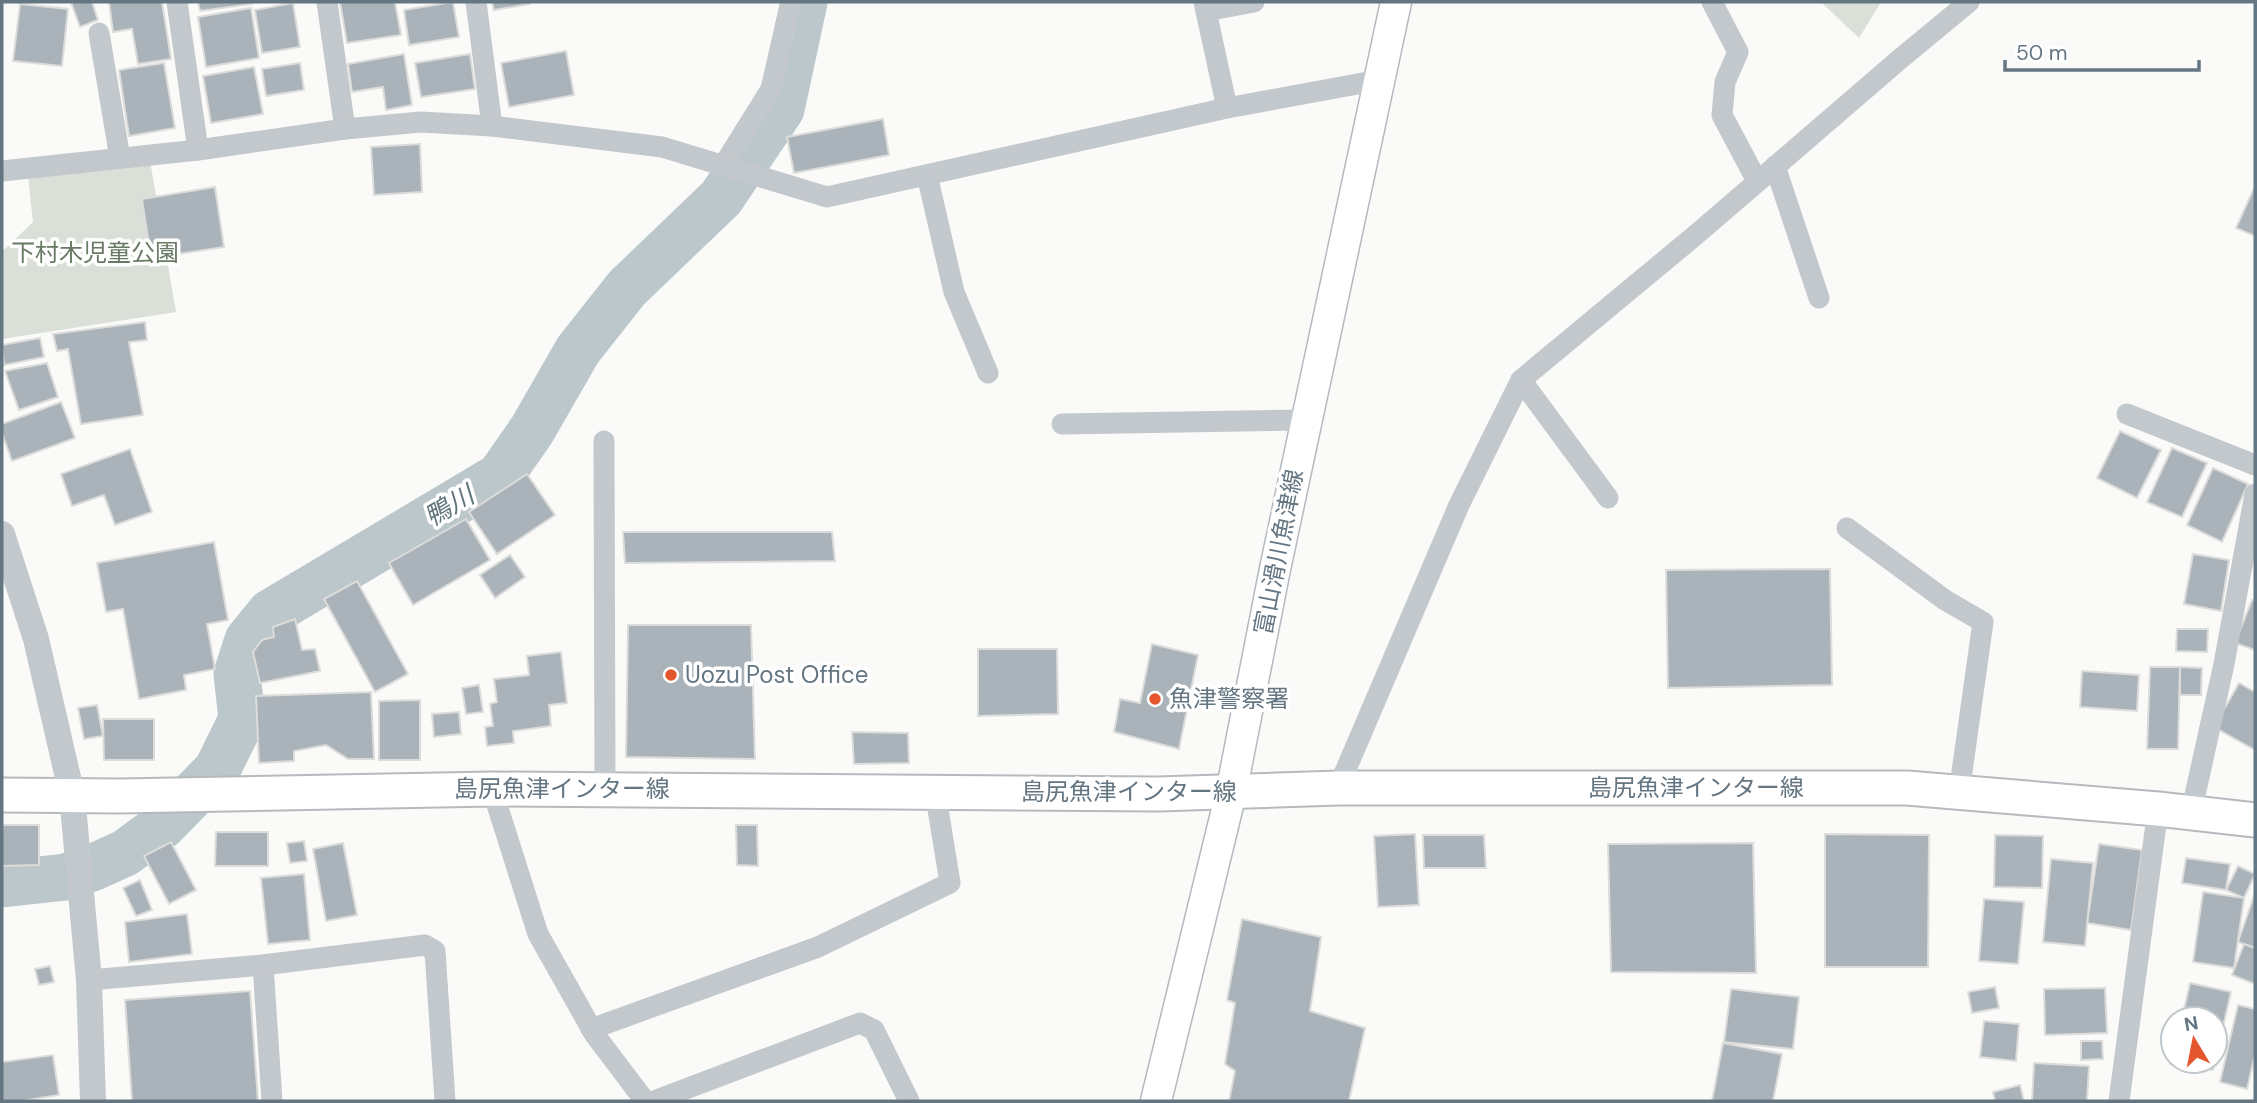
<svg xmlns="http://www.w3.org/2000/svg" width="2257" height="1103" viewBox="0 0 2257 1103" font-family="'DM Sans','Noto Sans JP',sans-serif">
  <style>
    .green { fill: #dadfd7 }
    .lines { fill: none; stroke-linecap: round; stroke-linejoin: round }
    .river { stroke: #bbc7cb; stroke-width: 47 }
    .building { fill: #aab3b9; stroke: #dcdcda; stroke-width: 2 }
    .secondary-casing { stroke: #b3babf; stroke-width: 33 }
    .primary-casing { stroke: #b5babe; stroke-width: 37 }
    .minor { stroke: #c3c8cc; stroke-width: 21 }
    .tertiary { stroke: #c3c8cc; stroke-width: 26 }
    .secondary { stroke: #fff; stroke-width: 30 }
    .primary { stroke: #fff; stroke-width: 33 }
    .poi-dot { fill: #e4572e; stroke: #fff; stroke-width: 2.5 }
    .labels { text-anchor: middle; stroke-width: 7; stroke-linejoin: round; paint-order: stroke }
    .park-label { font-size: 24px; fill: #687a64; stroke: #fff }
    .street-label { font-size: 24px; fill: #657683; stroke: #fff }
    .poi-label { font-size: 24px; fill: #657683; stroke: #fff; text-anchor: start }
    .water-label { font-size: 26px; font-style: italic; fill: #60757c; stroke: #fff }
  </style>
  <rect width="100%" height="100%" fill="#fafaf8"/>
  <g class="green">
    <polygon points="1821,2 1881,2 1859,38"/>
    <polygon points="149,155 176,312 2,339 2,252 33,222 27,167"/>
  </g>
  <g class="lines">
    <polyline class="river" points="2,884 66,877 94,867 125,853 162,826 217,770 242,719 237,674 248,640 270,613 500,476 532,430 578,350 627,288 721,198 781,109 804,2"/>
  </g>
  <g class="building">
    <polygon points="71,2 92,2 98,20 80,27"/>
    <polygon points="109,2 162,2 171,59 138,64 132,29 113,32"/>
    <polygon points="198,2 251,2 252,4 200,11"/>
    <polygon points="340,2 395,2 401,35 347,43"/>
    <polygon points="453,2 459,37 409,45 404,10"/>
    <polygon points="492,2 530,2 530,4 494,10"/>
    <polygon points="293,3 300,47 262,53 255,10"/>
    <polygon points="20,4 68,9 62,66 13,61"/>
    <polygon points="251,8 259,58 206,67 198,17"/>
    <polygon points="566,51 574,95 509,107 501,63"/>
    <polygon points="404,54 412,105 386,110 383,87 352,92 348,64"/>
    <polygon points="470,54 475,89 421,97 415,63"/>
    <polygon points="164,63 175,128 129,136 119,70"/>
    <polygon points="300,63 304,90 266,96 262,69"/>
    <polygon points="254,67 263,114 211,123 203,76"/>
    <polygon points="883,119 889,155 794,173 787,137"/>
    <polygon points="420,144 422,192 374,195 371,147"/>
    <polygon points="2255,186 2255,236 2236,228"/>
    <polygon points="215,187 224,247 151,258 142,199"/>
    <polygon points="145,322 147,340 129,342 143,415 81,424 68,349 57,351 53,334"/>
    <polygon points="40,338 44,357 4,365 2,345"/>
    <polygon points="47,363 58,397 19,410 5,371"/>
    <polygon points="61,402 75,438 12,461 2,433 2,424"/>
    <polygon points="2120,431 2161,450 2137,498 2097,478"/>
    <polygon points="2172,448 2207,463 2182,517 2147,502"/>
    <polygon points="130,449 152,512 115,525 104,495 72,506 61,474"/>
    <polygon points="2213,468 2248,484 2222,542 2187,525"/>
    <polygon points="527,474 555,515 497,554 469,512"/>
    <polygon points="466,519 490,560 413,605 389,563"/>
    <polygon points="623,532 832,532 835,561 625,563"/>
    <polygon points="214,542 228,620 207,624 215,669 184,675 186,690 139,699 123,609 106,612 97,563"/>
    <polygon points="2193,554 2229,560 2221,611 2184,604"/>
    <polygon points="510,555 525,577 495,598 480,575"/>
    <polygon points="1830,569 1832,685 1668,688 1666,570"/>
    <polygon points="357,581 408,674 375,692 324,599"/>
    <polygon points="2252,600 2255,601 2255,650 2235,643"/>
    <polygon points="295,619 302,650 315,649 320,671 260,683 253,652 262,640 274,637 273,627"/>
    <polygon points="628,625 751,625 755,759 626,757"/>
    <polygon points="2177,629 2208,629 2207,652 2176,651"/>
    <polygon points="1152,644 1198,655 1179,749 1114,732 1120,699 1140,703"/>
    <polygon points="978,649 1057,649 1058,714 978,716"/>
    <polygon points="561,652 567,703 549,705 551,726 513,731 514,743 487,746 485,727 493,726 490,704 497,702 494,679 529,675 527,656"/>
    <polygon points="2150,667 2180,667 2178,749 2147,749"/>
    <polygon points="2180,667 2202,668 2201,695 2180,695"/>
    <polygon points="2082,671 2139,675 2137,711 2080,707"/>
    <polygon points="2239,683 2255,692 2255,750 2214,727"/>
    <polygon points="479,685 483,712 466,714 462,688"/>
    <polygon points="371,692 374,759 348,759 326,745 294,751 294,761 259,763 256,696"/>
    <polygon points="420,700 420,760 379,760 379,701"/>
    <polygon points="97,705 103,736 84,739 78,708"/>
    <polygon points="459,712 461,734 434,737 432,714"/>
    <polygon points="103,719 154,719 154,760 104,760"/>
    <polygon points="852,732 908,733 909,763 854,764"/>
    <polygon points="2,825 39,825 39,865 2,866"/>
    <polygon points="736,825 757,825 758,866 737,865"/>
    <polygon points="216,832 268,832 268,866 215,866"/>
    <polygon points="1415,834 1419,905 1378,907 1374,836"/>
    <polygon points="1825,834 1929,835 1928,967 1825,967"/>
    <polygon points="1423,835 1484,835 1486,868 1424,868"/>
    <polygon points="1995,835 2043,836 2042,888 1994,887"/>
    <polygon points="304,841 307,861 290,863 287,843"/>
    <polygon points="171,842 196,890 169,904 144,856"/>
    <polygon points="343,843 357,915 326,921 313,849"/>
    <polygon points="1753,843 1756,973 1611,972 1608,844"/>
    <polygon points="2099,844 2142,850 2131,930 2087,923"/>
    <polygon points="2186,858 2230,864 2226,890 2182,883"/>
    <polygon points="2051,859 2093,863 2085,946 2043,942"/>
    <polygon points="2238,866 2255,874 2244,898 2226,890"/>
    <polygon points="304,874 310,940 268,944 261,878"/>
    <polygon points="140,880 152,910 136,916 123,888"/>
    <polygon points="2203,892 2244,898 2234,968 2193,962"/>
    <polygon points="2255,893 2255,948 2238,942"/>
    <polygon points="1984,899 2024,902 2018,964 1979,961"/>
    <polygon points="187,914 192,954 129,962 125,922"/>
    <polygon points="1242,919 1321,937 1310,1011 1365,1028 1349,1101 1229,1101 1235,1071 1225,1064 1235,1003 1227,1000"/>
    <polygon points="2244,944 2255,948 2255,984 2232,975"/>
    <polygon points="50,966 54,982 39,985 35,969"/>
    <polygon points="2190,983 2231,992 2213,1070 2173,1061 2215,1061 2215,1019 2182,1019"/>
    <polygon points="1995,987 1999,1008 1972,1013 1968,992"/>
    <polygon points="2105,988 2107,1033 2045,1035 2044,989"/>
    <polygon points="1731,989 1799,997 1793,1049 1724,1042"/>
    <polygon points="250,991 258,1101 132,1101 125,1000"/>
    <polygon points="2238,1005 2255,1009 2255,1054 2247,1089 2220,1082"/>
    <polygon points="1984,1021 2019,1024 2016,1061 1980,1057"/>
    <polygon points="2081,1041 2102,1041 2103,1059 2081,1060"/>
    <polygon points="1723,1043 1782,1054 1773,1101 1712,1101"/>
    <polygon points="53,1055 59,1095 21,1101 2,1101 2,1062"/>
    <polygon points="2034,1063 2089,1066 2087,1101 2032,1101"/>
    <polygon points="2020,1085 2024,1101 1995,1101 1993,1092"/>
  </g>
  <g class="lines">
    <defs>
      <polyline id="secondary" points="1156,1101 1231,793 1275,569 1396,2"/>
      <polyline id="primary" points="2,795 120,796 492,789 1159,794 1338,788 1907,788 2158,809 2255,820"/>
    </defs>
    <use href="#secondary" class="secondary-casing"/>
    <use href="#primary" class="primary-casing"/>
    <g class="minor">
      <polyline points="177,2 198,150"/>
      <polyline points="327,2 345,129"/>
      <polyline points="476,2 492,126"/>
      <polyline points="1204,2 1227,108"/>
      <polyline points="1712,2 1738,52 1725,82 1722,115 1757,181"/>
      <polyline points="1206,11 1254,2"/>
      <polyline points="99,33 120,158"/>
      <polyline points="723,166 771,89 791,2"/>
      <polyline points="1775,166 1819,298"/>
      <polyline points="2,171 198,150 345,129 421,122 492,126 662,147 827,197 1227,108 1379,80"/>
      <polyline points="927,175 954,292 988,373"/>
      <polyline points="1521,380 1608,498"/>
      <polyline points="2127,414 2255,465"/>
      <polyline points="1062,424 1306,420"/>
      <polyline points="604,441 605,789"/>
      <polyline points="1847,528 1945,600 1983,622 1959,793"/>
      <polyline points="1338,788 1459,505 1521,380 1698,233 1900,59 1969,2"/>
      <polyline points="492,789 538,934 595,1035 645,1101"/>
      <polyline points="2191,813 2224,664 2255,494"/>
      <polyline points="263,965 272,1101"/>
      <polyline points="89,980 263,965 425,945 435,951 445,1101"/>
      <polyline points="591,1029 818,947 950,883 935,791"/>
      <polyline points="654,1101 860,1023 874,1030 909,1101"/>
      <polyline points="2119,1101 2158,809"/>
    </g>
    <polyline class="tertiary" points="2,534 36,639 72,795 89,980 93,1101"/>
    <use href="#secondary" class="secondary"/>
    <use href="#primary" class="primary"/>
  </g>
  <g class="poi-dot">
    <circle cx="671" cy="675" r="7"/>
    <circle cx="1155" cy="699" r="7"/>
  </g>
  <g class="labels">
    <g class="park-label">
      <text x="95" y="261">下村木児童公園</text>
    </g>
    <g class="street-label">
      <text transform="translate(1279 552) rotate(-79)" y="8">富山滑川魚津線</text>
      <text x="1696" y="796">島尻魚津インター線</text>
      <text x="562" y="797">島尻魚津インター線</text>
      <text x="1129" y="800">島尻魚津インター線</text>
    </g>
    <g class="poi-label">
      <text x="685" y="683">Uozu Post Office</text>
      <text x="1169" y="707">魚津警察署</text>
    </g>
    <g class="water-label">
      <text transform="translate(449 506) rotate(-31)" y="9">鴨川</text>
    </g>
  </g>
  <rect width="2257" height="1103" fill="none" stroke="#657683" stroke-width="7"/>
  <g transform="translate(2194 1040) rotate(350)"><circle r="33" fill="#ffffff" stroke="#c1c8cd" stroke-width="2"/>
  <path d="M0-5L12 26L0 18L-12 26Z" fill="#e4572e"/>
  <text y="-10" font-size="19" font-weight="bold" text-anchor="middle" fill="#657683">N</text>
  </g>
  <path d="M2005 60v10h194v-10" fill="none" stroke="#657683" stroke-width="3.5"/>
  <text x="2016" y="60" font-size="21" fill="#657683" stroke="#ffffff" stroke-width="5" paint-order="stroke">50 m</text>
</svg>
